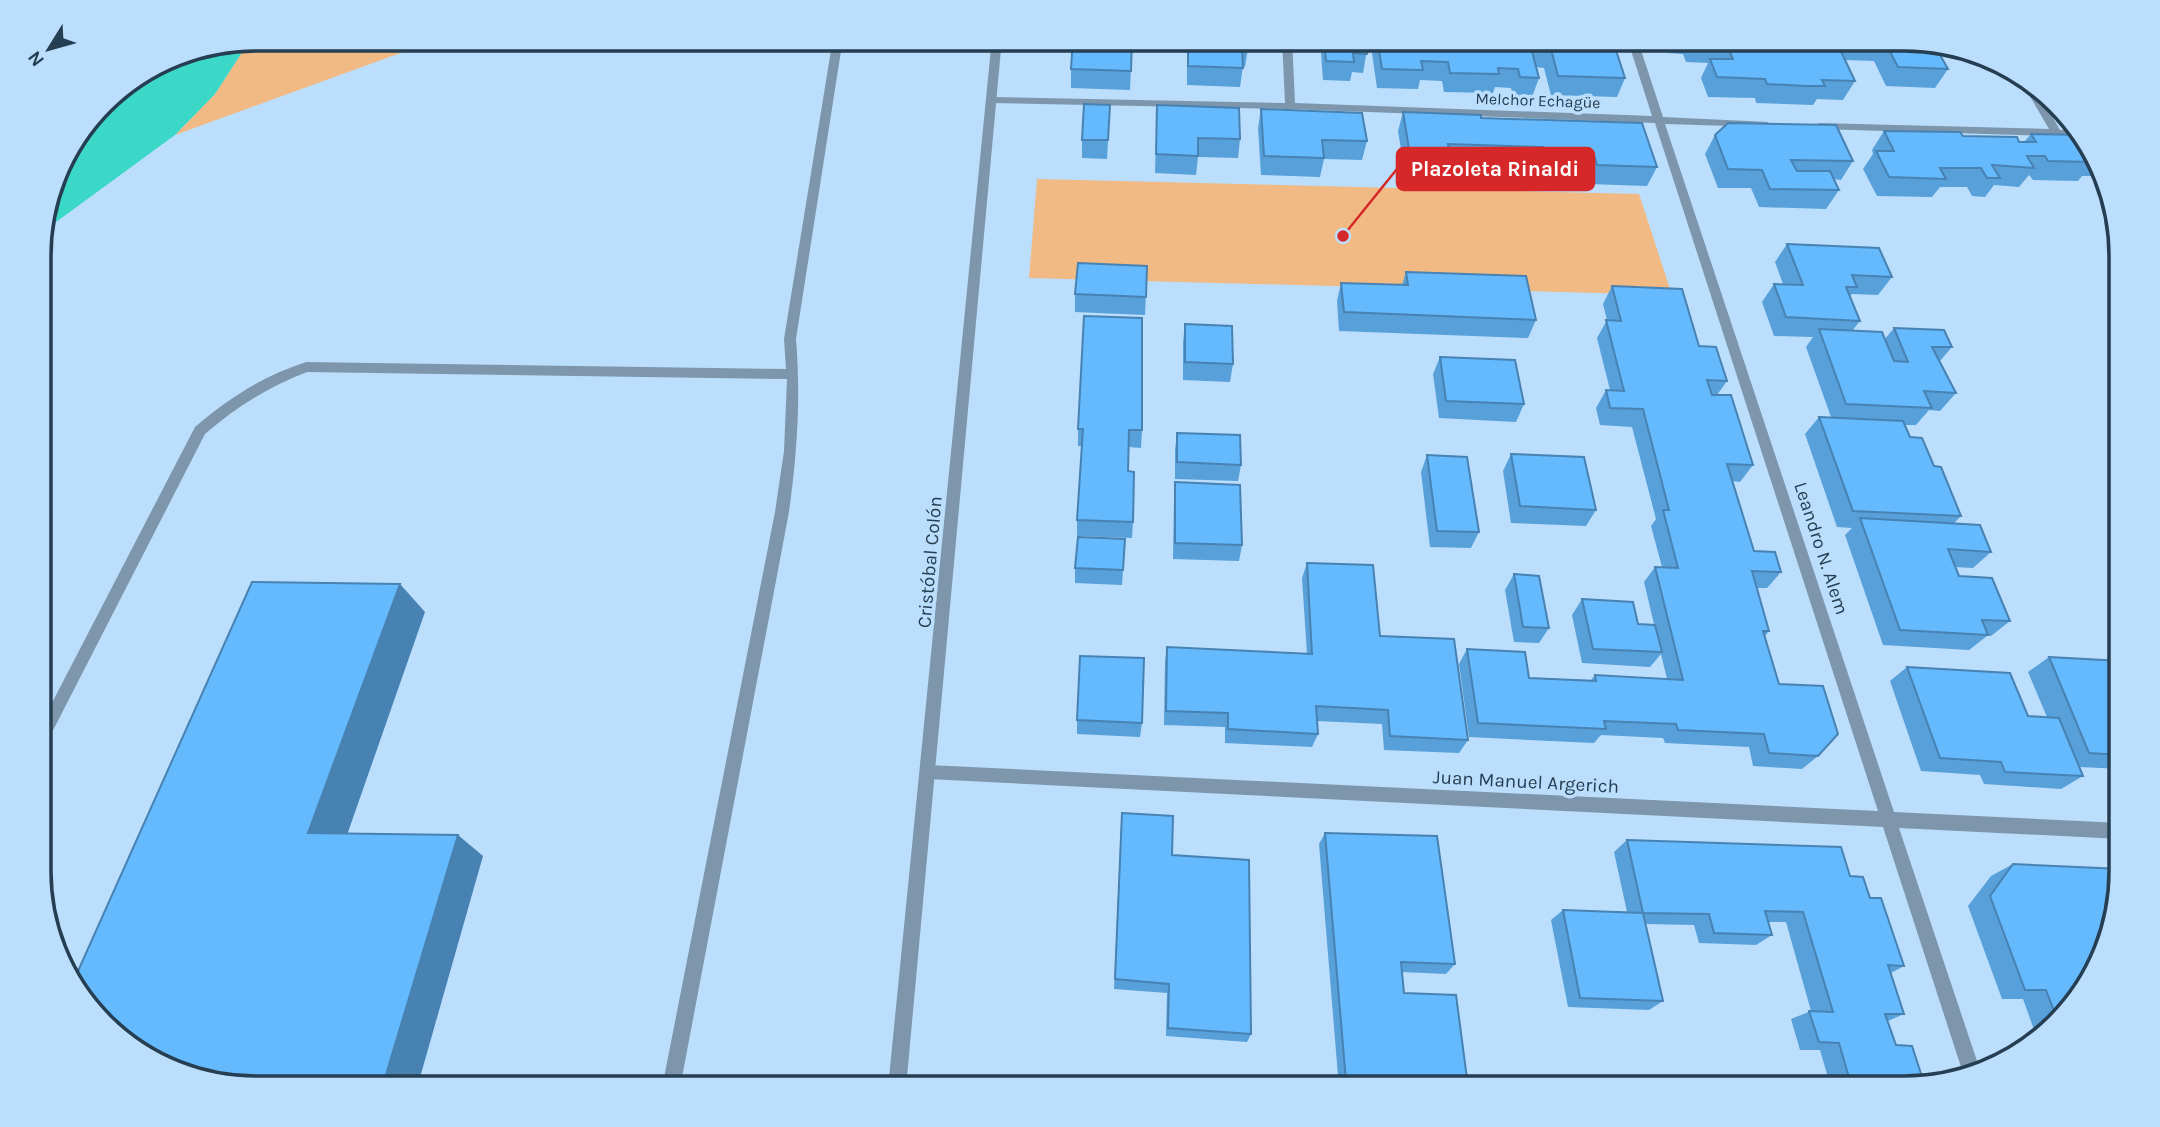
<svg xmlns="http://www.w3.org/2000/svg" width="2160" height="1127" viewBox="0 0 2160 1127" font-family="Karla,sans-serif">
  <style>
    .green { fill: #f1ba84 }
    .water { fill: #3bd8c8 }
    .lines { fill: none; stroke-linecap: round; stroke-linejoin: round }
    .service { fill: #7e96ab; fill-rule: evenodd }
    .minor { fill: #7e96ab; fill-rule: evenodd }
    .tertiary { fill: #7e96ab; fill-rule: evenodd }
    .wall { fill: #57a0da }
    .shaded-wall { fill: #4782b2 }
    .building { fill: #65bafe; stroke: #4782b2; stroke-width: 2 }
    .labels { text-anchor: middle; stroke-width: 7; stroke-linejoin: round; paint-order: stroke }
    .far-street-label { font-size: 16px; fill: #263e52; stroke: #bbdefc }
    .street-label { font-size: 19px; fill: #263e52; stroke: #bbdefc }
    .rim { fill: none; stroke: #263e52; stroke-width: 3.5 }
    .leader { fill: none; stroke: #d62828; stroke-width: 2.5 }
    .callout-dot { fill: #d62828; stroke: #bbdefc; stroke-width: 2.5 }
    .callout { fill: #d62828; stroke: #d62828; stroke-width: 2.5 }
    .callout-label { font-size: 21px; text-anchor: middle; font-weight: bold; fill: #fff }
  </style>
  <rect width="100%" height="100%" fill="#bbdefc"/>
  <g class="green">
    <polygon points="256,38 439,39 175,135 215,94 250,40"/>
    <polygon points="1037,179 1639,194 1672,295 1029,278"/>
  </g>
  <polygon class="water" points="250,40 215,94 175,135 41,233 61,159 112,93 173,55"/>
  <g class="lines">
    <path class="service" d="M833,38H843L796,339C801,398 797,454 789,512L680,1088H662L775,512L784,451L787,379L307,372C268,387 236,407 205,434L45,746L40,748V726L195,427C229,398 263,376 306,362L786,369L784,339Z"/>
    <g class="minor">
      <polygon points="1282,38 1292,38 1295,103 1652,116 1627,38 1637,38 1663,117 1768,122 1768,126 1764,127 1665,124 1894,812 2121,823 2121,839 1899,828 1979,1067 1963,1073 1962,1070 1883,827 928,779 922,777 920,772 922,767 928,765 1878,811 1655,123 1290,109 992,103 987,100 992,97 1285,103"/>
      <polygon points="2026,83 2040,95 2060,130 2080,130 2085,137 1819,129 1814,126 1819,123 2049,129 2024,86"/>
    </g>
    <polygon class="tertiary" points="992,38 1002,38 906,1088 888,1088"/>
  </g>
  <g class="wall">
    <polygon points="1073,38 1137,38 1137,44 1132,43 1130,90 1071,88 1071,69"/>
    <polygon points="1187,38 1252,38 1247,39 1248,48 1245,67 1243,66 1240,87 1187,85"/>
    <polygon points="1320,38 1369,38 1363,73 1352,72 1350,81 1323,80"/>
    <polygon points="1375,38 1502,51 1501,44 1503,38 1548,38 1551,49 1562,49 1564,43 1558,43 1557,38 1612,38 1625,78 1617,97 1551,95 1544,68 1536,67 1539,78 1532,97 1513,96 1511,88 1495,87 1493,93 1444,92 1442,81 1420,80 1418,89 1377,88 1372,53"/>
    <polygon points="1663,38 1731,38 1734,45 1732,48 1748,49 1750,44 1785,45 1787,41 1821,43 1819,38 1884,38 1885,42 1948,69 1935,88 1886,86 1874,61 1845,60 1855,81 1843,100 1817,99 1813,105 1756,103 1755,98 1708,97 1701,78 1708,63 1686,62 1683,54 1668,53"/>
    <polygon points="1110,105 1107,159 1082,158 1082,140"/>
    <polygon points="1157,105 1240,139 1238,158 1198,157 1196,175 1155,173"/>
    <polygon points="1261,109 1367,141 1362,160 1324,159 1320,177 1261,175 1258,128"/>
    <polygon points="1403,112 1481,118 1657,167 1647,186 1588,184 1586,177 1538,176 1536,166 1445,163 1443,169 1404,167 1398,131"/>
    <polygon points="1884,131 2024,142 2031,134 2084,135 2100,176 2082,176 2078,181 2033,180 2029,175 2019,187 1994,185 1985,197 1972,196 1967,187 1940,187 1932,197 1877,196 1863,169 1873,154 1872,150"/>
    <polygon points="1715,135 1853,161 1841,180 1833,179 1839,190 1826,209 1759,207 1751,188 1718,188 1705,154"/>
    <polygon points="1787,244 1892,277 1878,295 1852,294 1850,296 1860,321 1852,331 1885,339 1894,328 1952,347 1940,361 1956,393 1940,411 1929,410 1916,425 1905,425 1910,437 1934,466 1961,516 1954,523 1991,552 1973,568 1955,567 1959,576 2010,621 1991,636 1987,636 1969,650 1883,645 1845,535 1852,528 1837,527 1805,434 1819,417 1831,417 1806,347 1813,337 1774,336 1762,302 1774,284 1783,284 1775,262"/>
    <polygon points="1147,266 1145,315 1075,312 1075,294"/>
    <polygon points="1406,272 1536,320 1528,338 1339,331 1337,301 1341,283 1402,285"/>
    <polygon points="1612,286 1699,346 1727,381 1717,395 1753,465 1740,482 1733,481 1754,551 1781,572 1767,588 1756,588 1769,631 1765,636 1779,684 1818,756 1802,769 1753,766 1749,747 1665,743 1663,738 1601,735 1594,743 1469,737 1459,664 1467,649 1529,678 1591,680 1595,675 1667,679 1661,654 1650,667 1582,663 1572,615 1582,599 1638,624 1654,624 1644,582 1655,567 1662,567 1651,526 1656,519 1632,427 1600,425 1596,408 1606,390 1610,390 1597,338 1607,320 1603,304"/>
    <polygon points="1185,324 1233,364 1230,382 1183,380 1183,342"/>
    <polygon points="1440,357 1524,404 1516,422 1439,418 1433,374"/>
    <polygon points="1078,429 1142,430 1141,448 1129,447 1128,471 1133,522 1132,538 1077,536 1077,520 1082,446 1078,446"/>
    <polygon points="1177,433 1241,465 1238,481 1175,479 1175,450"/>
    <polygon points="1511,454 1596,510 1586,526 1511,523 1503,471"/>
    <polygon points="1427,455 1479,532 1471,548 1430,547 1421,472"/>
    <polygon points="1175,482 1242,545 1239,561 1173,559 1174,499"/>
    <polygon points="1125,539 1122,585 1075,583 1075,568"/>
    <polygon points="1307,563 1380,636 1468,740 1459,753 1384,750 1382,724 1317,721 1318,734 1312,747 1225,743 1225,727 1164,725 1165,662 1167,647 1307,654 1302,578"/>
    <polygon points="1514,574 1549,628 1539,643 1514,642 1505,590"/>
    <polygon points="2049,657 2121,661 2121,769 2080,767 2083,776 2061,789 1984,784 1980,775 1921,771 1890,681 1907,667 2028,716 2047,717 2028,672"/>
    <polygon points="1077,720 1142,723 1140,737 1077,734"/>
    <polygon points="1121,825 1251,1034 1247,1042 1166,1036 1167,993 1114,989"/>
    <polygon points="1325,833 1455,964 1446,974 1402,972 1404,993 1468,1086 1465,1088 1339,1088 1319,844"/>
    <polygon points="1627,840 1850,876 1870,898 1904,966 1891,973 1904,1014 1888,1021 1896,1045 1918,1088 1831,1088 1820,1050 1800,1050 1791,1019 1811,1011 1786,922 1768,922 1772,935 1756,945 1699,943 1694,925 1646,924 1663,1001 1649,1010 1568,1007 1551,920 1563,910 1627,912 1614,852"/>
    <polygon points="2013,864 2099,968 2037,1038 2023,999 2002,999 1968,906 1991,876"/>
  </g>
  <g class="shaded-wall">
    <polygon points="400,584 425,612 340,855 308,833"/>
    <polygon points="458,835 483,856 417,1088 382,1088"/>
  </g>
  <g class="building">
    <polygon points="1073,38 1132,39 1131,71 1071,69"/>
    <polygon points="1188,38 1247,38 1248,48 1242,47 1243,68 1188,66"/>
    <polygon points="1324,38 1369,38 1370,41 1365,41 1367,54 1353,53 1354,62 1326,61"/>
    <polygon points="1377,38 1491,38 1494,50 1513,51 1510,38 1548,38 1551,49 1583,49 1582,45 1569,45 1567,38 1612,38 1625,78 1558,76 1551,49 1531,48 1539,78 1520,77 1518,69 1498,68 1499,74 1450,73 1448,62 1421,61 1423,70 1382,69"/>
    <polygon points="1693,38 1731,38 1734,45 1695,43"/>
    <polygon points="1839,38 1884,38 1885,42 1924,43 1935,46 1948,69 1898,67 1885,42 1839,40"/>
    <polygon points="1787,41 1837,43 1855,81 1822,80 1825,86 1805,86 1767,84 1765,79 1717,77 1710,59 1733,59 1728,48 1752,49 1750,44 1788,45"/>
    <polygon points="1084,104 1110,105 1108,140 1082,140"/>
    <polygon points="1157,105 1239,108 1240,139 1198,138 1198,156 1156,154"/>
    <polygon points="1261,109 1362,113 1367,141 1322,140 1324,158 1264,156"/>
    <polygon points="1403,112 1481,115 1481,118 1642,123 1657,167 1597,165 1595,158 1545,157 1543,147 1448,144 1449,150 1409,149"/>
    <polygon points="1728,123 1836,125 1853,161 1791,160 1797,171 1830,171 1839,190 1770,189 1762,170 1728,169 1715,135"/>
    <polygon points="1884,131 1960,132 1963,136 2017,137 2019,142 2036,142 2031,134 2084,135 2093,157 2091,157 2094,162 2048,161 2045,156 2027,156 2034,168 1992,165 2000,178 1987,178 1981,168 1940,168 1946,179 1889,177 1876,151 1894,151"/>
    <polygon points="1787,244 1879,248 1892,277 1852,275 1857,287 1846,287 1860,321 1786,317 1774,284 1803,285"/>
    <polygon points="1078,263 1147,266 1146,297 1075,294"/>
    <polygon points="1406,272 1526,276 1536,320 1344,312 1341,283 1408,285"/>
    <polygon points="1612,286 1682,289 1699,346 1716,347 1727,381 1707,380 1712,395 1731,395 1753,465 1727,464 1754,551 1775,552 1781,572 1752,571 1769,631 1763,631 1779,684 1823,686 1838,734 1818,756 1769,753 1764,734 1678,730 1676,724 1604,721 1606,729 1478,723 1467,649 1525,652 1529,678 1596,681 1595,675 1683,680 1655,567 1678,568 1663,510 1669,510 1643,409 1610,408 1606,390 1624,391 1606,320 1621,321"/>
    <polygon points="1084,316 1142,318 1142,430 1129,430 1128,471 1134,472 1133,522 1077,520 1083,429 1078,429"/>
    <polygon points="1185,324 1232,326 1233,364 1185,362"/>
    <polygon points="1894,328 1944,330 1952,347 1932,347 1956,393 1924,391 1932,408 1846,404 1819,329 1882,332 1894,361 1908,362"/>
    <polygon points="1440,357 1515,360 1524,404 1446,401"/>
    <polygon points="1819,417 1903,421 1910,437 1922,438 1934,466 1941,467 1961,516 1853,511"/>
    <polygon points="1177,433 1240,435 1241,465 1177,462"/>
    <polygon points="1511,454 1584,457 1596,510 1520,506"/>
    <polygon points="1427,455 1467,457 1479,532 1437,531"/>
    <polygon points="1175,482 1240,485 1242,545 1175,543"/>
    <polygon points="1860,518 1980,525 1991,552 1948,549 1959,576 1992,578 2010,621 1982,620 1988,635 1900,630"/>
    <polygon points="1078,537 1125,539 1123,570 1075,568"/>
    <polygon points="1307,563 1373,565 1380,636 1454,639 1468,740 1390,736 1388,710 1316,706 1318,734 1228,729 1228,713 1166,711 1167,647 1312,654"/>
    <polygon points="1514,574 1539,576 1549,628 1523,627"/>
    <polygon points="252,582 400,584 308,833 458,835 382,1088 256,1088 159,1066 83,1003 74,980"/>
    <polygon points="1582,599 1633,602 1638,624 1655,625 1662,652 1593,649"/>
    <polygon points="1080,656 1144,658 1142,723 1077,720"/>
    <polygon points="2049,657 2121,661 2121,755 2089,753"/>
    <polygon points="1907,667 2010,673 2028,716 2059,718 2083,776 2005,772 2001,762 1940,758"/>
    <polygon points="1122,813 1173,816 1172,855 1249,860 1251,1034 1168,1028 1169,984 1115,979"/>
    <polygon points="1325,833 1437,836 1455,964 1401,962 1404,993 1456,995 1468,1086 1346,1081"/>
    <polygon points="1627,840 1841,847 1850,876 1863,877 1870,898 1881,898 1904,966 1888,965 1904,1014 1885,1014 1896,1045 1912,1046 1925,1086 1918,1088 1852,1088 1839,1043 1819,1042 1809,1011 1833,1012 1803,912 1765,911 1772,935 1714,933 1709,914 1643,913"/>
    <polygon points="2013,864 2121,869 2099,968 2056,1016 2046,990 2025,990 1990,896"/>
    <polygon points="1563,910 1643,913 1663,1001 1580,998"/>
  </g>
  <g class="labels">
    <g class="far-street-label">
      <text transform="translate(1538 100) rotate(2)" y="6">Melchor Echagüe</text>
    </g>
    <g class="street-label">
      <text transform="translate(1822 548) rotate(72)" y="7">Leandro N. Alem</text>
      <text transform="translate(929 562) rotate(-85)" y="7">Cristóbal Colón</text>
      <text transform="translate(1526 781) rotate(3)" y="7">Juan Manuel Argerich</text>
    </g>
  </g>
  <path d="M0 0H2160V1127H0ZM256 51H1904A205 205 0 0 1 2109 256V871A205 205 0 0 1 1904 1076H256A205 205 0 0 1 51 871V256A205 205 0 0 1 256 51Z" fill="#bbdefc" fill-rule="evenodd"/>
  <path class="rim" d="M256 51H1904A205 205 0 0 1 2109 256V871A205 205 0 0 1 1904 1076H256A205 205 0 0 1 51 871V256A205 205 0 0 1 256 51Z"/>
  <path class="leader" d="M1343 236L1397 169"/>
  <circle class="callout-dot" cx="1343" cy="236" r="7"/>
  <rect class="callout" x="1397" y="148" width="197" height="42" rx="7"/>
  <g class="callout-label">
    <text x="1495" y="176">Plazoleta Rinaldi</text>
  </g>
  <g transform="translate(49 49) rotate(233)" stroke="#bbdefc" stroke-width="5" paint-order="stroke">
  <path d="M0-5L12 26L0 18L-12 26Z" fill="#263e52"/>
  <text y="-10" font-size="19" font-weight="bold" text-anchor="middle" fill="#263e52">N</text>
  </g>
</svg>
